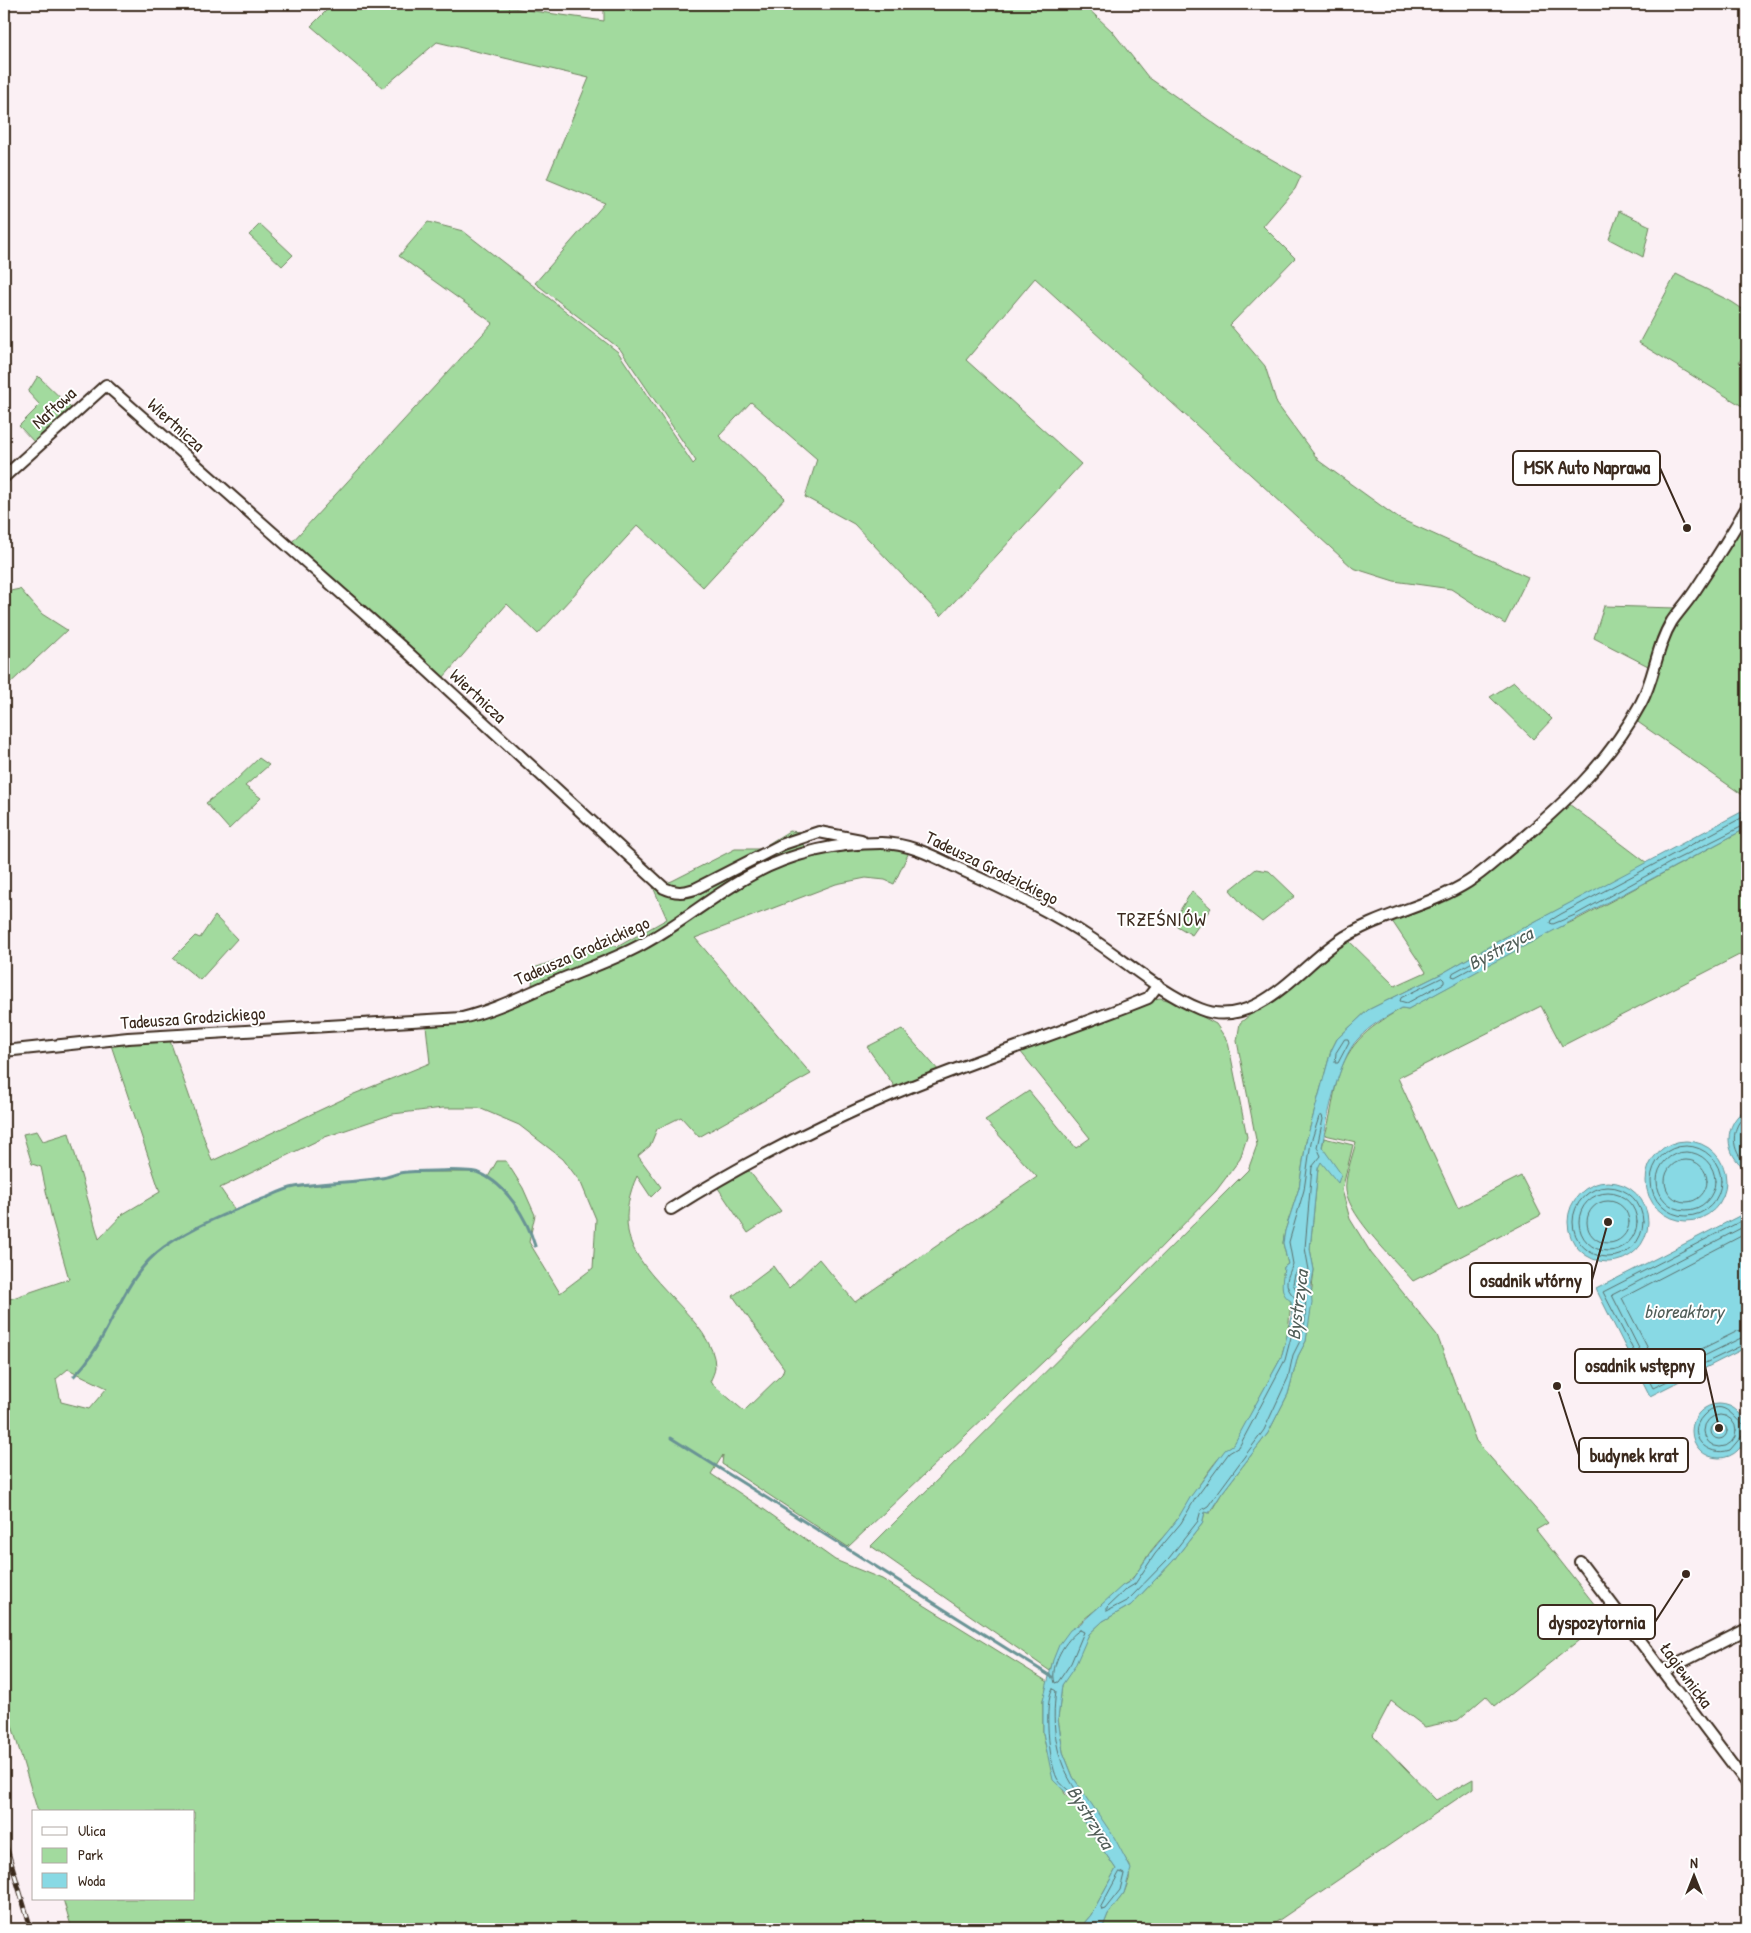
<svg xmlns="http://www.w3.org/2000/svg" width="1751" height="1933" viewBox="0 0 1751 1933" font-family="'Patrick Hand',sans-serif">
  <style>
    .green { fill: #a2da9e; stroke: #6e825e; fill-rule: evenodd }
    .water { fill: #88d9e4; stroke: #699395 }
    .lines { fill: none; stroke-linecap: round; stroke-linejoin: round }
    .shore { stroke: #5a706d; stroke-width: 1 }
    .stream { stroke: #699395; stroke-width: 3 }
    .street-casing { stroke: #3b2a1e; stroke-width: 14 }
    .street { stroke: #fff; stroke-width: 10 }
    .rail-casing { stroke: #3b2a1e; stroke-width: 5 }
    .rail { stroke: #fff; stroke-width: 3; stroke-dasharray: 9; stroke-linecap: butt }
    .labels { text-anchor: middle; stroke-width: 4; stroke-linejoin: round; paint-order: stroke }
    .street-label { font-size: 18px; fill: #3b2a1e; stroke: #fff }
    .neighbourhood-label { font-size: 19px; letter-spacing: 1px; fill: #3b2a1e; stroke: #fff }
    .water-label { font-size: 19px; font-style: italic; fill: #525f59; stroke: #fff }
    .leader { fill: none; stroke: #3b2a1e; stroke-width: 2 }
    .callout-dot { fill: #3b2a1e; stroke: #fff; stroke-width: 2 }
    .callout { fill: #fff; stroke: #3b2a1e; stroke-width: 2 }
    .callout-label { font-size: 19px; text-anchor: middle; font-weight: bold; fill: #3b2a1e }
  </style>
  <rect width="100%" height="100%" fill="#fbf0f4"/>
  <filter id="ink" filterUnits="userSpaceOnUse"><feTurbulence type="fractalNoise" baseFrequency=".02" numOctaves="2"/><feDisplacementMap in="SourceGraphic" scale="10" xChannelSelector="R" yChannelSelector="G"/><feConvolveMatrix kernelMatrix="1 2 1 2 8 2 1 2 1" color-interpolation-filters="sRGB"/></filter>
  <g filter="url(#ink)">
    <g class="green">
      <polygon points="333,4 484,4 604,21 604,4 1083,4 1112,31 1148,77 1236,139 1301,176 1295,189 1263,226 1295,258 1230,325 1265,366 1277,404 1319,461 1398,518 1528,577 1505,624 1451,589 1394,581 1353,568 1035,278 966,360 1081,464 941,616 854,524 805,497 817,459 751,402 719,436 785,498 703,587 638,525 538,634 507,604 443,678 291,543 493,323 399,256 428,222 463,231 618,352 693,464 696,461 620,349 535,283 605,203 547,179 589,78 437,42 383,88 311,26"/>
      <polygon points="1619,211 1650,226 1643,257 1609,239"/>
      <polygon points="260,224 293,255 282,266 249,235"/>
      <polygon points="1676,274 1732,302 1747,312 1747,350 1739,362 1747,368 1747,409 1639,343"/>
      <polygon points="38,376 72,409 36,444 19,426 40,405 28,392"/>
      <polygon points="1747,513 1747,798 1632,718 1668,630"/>
      <polygon points="20,589 42,614 67,630 4,689 4,601 10,591"/>
      <polygon points="1604,606 1676,608 1657,637 1650,667 1594,638"/>
      <polygon points="1514,682 1552,719 1533,739 1490,697"/>
      <polygon points="259,758 269,765 245,786 261,798 229,829 206,803 235,781"/>
      <path d="M1565,801L1647,863L1502,939L1443,973L1368,1010L1337,1039L1331,1051L1306,1142L1299,1188L1285,1231L1283,1243L1288,1264L1284,1267L1283,1275L1291,1301L1288,1332L1281,1358L1234,1445C1213,1457 1191,1500 1176,1521C1169,1532 1159,1540 1151,1551C1142,1563 1136,1579 1122,1586C1092,1618 1062,1625 1050,1671L871,1546L1248,1170L1257,1145L1237,1041L1240,1023L1346,938L1395,986L1426,972L1390,918L1471,877Z"/>
      <path d="M1747,828V951L1562,1046L1541,1006L1398,1078L1458,1208L1521,1176L1541,1215L1413,1281C1395,1260 1350,1218 1346,1191C1344,1179 1353,1154 1356,1142L1325,1135C1330,1120 1332,1104 1335,1089C1345,1045 1365,1030 1402,1008L1408,1009L1536,938L1578,919Z"/>
      <path d="M789,831L801,832L805,847L764,862L767,871C812,855 861,842 909,852L894,884L885,880L866,878L836,884L695,938L811,1074L699,1137L681,1117L657,1129L650,1146L638,1156L661,1187L651,1197L637,1176C629,1193 625,1212 628,1231C634,1277 716,1322 715,1367C715,1372 712,1377 710,1382L744,1411L782,1374L784,1368L733,1296L773,1266L789,1288L819,1259L855,1302L1037,1177L985,1120L1029,1091L1076,1148L1090,1138L1020,1051L1150,1000L1160,998L1175,1002L1216,1024L1228,1042L1247,1137L1240,1159L1216,1191L1124,1285L848,1547L722,1464L723,1455L711,1474L762,1508L835,1560L882,1579L1048,1682L1043,1701V1733L1047,1753L1065,1794L1078,1804L1084,1822L1116,1869L1091,1915L1079,1929H72L63,1899H194V1812H38L4,1699V1301L69,1279L52,1219L41,1167L32,1164L23,1134L37,1131L43,1141L69,1133L99,1239L123,1214L160,1192L111,1045L170,1041L212,1161L354,1094L430,1063L426,1026L448,1024L525,998L532,985L534,968L609,942L617,947L667,919L653,887L672,881L735,849H760ZM443,1108H479L519,1125L563,1159L581,1183L596,1219L593,1268L560,1293L529,1242L535,1215L523,1188L506,1161H497L488,1177L477,1172H406L381,1178L291,1188L235,1210L220,1188L325,1137L393,1114ZM68,1369L107,1388L89,1409L61,1402L56,1379Z"/>
      <polygon points="1256,869 1269,871 1295,896 1262,922 1248,911 1230,890"/>
      <polygon points="1192,891 1211,908 1192,935 1172,923"/>
      <polygon points="215,916 237,939 200,980 173,958 195,936 200,938"/>
      <polygon points="902,1029 940,1072 897,1090 867,1047"/>
      <polygon points="1324,1138 1353,1145 1342,1190 1350,1219 1371,1253 1437,1335 1476,1441 1548,1523 1536,1530 1606,1619 1495,1706 1486,1696 1458,1720 1425,1727 1391,1701 1373,1735 1436,1800 1473,1779 1473,1788 1266,1929 1102,1929 1108,1914 1124,1893 1129,1879 1130,1866 1073,1777 1063,1752 1058,1719 1062,1685 1089,1634 1103,1621 1131,1605 1173,1561 1202,1524 1205,1512 1210,1513 1222,1493 1268,1433 1288,1394 1298,1356 1306,1341 1314,1270 1310,1249 1318,1168"/>
      <polygon points="749,1171 781,1211 748,1233 716,1185"/>
    </g>
    <g class="water">
      <path d="M1747,809V828C1634,889 1520,947 1408,1009L1402,1008C1386,1017 1370,1025 1358,1039C1338,1059 1327,1119 1322,1147L1341,1174L1338,1183L1321,1162L1318,1168L1310,1249L1314,1270L1311,1286L1312,1303L1306,1341L1298,1356L1288,1394L1268,1433L1222,1493L1209,1513L1205,1512L1202,1524L1173,1561L1131,1605L1103,1621L1089,1634L1075,1666L1062,1685L1058,1719L1063,1752L1073,1777L1114,1837L1131,1869L1124,1893L1108,1914L1102,1929H1079L1091,1915L1116,1869L1084,1822L1078,1804L1053,1780L1043,1733V1701L1053,1660L1059,1645L1070,1630L1080,1624L1122,1586L1131,1581L1151,1552L1177,1520L1191,1496L1225,1450L1234,1444L1281,1358L1292,1317L1291,1301C1278,1293 1283,1280 1284,1267L1288,1264L1283,1243L1285,1231L1299,1188L1306,1142L1331,1051L1337,1039L1368,1010L1443,973L1502,939Z"/>
      <path d="M1747,1108V1170C1723,1154 1723,1124 1747,1108Z"/>
      <circle cx="1686" cy="1181" r="40"/>
      <circle cx="1608" cy="1222" r="40"/>
      <polygon points="1747,1212 1747,1347 1650,1396 1596,1289"/>
      <circle cx="1719" cy="1431" r="27"/>
    </g>
    <g class="lines">
      <g class="shore">
        <polyline points="1747,815 1561,914 1551,920 1550,923 1553,924 1575,915 1675,860 1747,824"/>
        <polygon points="1523,935 1526,936 1525,939 1455,977 1452,976 1453,973"/>
        <polygon points="1442,978 1444,980 1444,983 1407,1003 1400,1001 1401,998"/>
        <polygon points="1345,1039 1348,1039 1349,1042 1338,1063 1335,1063 1336,1053"/>
        <path d="M1747,1114C1730,1126 1730,1152 1747,1164"/>
        <path d="M1322,1116L1323,1119L1317,1147L1321,1156L1312,1167L1305,1248L1309,1270L1306,1286L1305,1321L1301,1339L1293,1355L1288,1378L1264,1430L1208,1506L1201,1510L1198,1521L1169,1558L1128,1600L1107,1611V1607L1125,1590L1135,1584L1155,1554L1181,1523L1195,1499L1229,1453L1239,1447L1285,1360L1296,1318V1299C1283,1285 1286,1281 1293,1264L1289,1242L1304,1190L1311,1142L1319,1117Z"/>
        <circle cx="1686" cy="1181" r="35"/>
        <circle cx="1686" cy="1181" r="29"/>
        <circle cx="1686" cy="1181" r="21"/>
        <circle cx="1608" cy="1222" r="35"/>
        <circle cx="1608" cy="1222" r="29"/>
        <circle cx="1608" cy="1222" r="21"/>
        <polyline points="1747,1218 1603,1292 1653,1388 1747,1343"/>
        <polyline points="1747,1225 1612,1295 1655,1380 1741,1338 1747,1337"/>
        <polyline points="1747,1233 1622,1298 1659,1370 1738,1331 1747,1329"/>
        <polygon points="1299,1269 1302,1272 1300,1289 1297,1291 1293,1284 1295,1274"/>
        <circle cx="1720" cy="1431" r="16"/>
        <circle cx="1719" cy="1431" r="8"/>
        <path d="M1747,1427C1737,1426 1725,1392 1703,1416C1685,1435 1707,1458 1730,1450L1742,1436L1747,1435"/>
        <path d="M1080,1630L1084,1632L1071,1663L1058,1682L1055,1683C1049,1666 1066,1638 1080,1630Z"/>
        <path d="M1053,1689L1056,1691C1051,1726 1056,1761 1076,1790L1074,1794C1069,1791 1060,1784 1057,1778C1049,1762 1043,1703 1053,1689Z"/>
        <polygon points="1089,1816 1092,1816 1109,1840 1111,1848 1108,1847 1088,1820"/>
        <polygon points="1120,1872 1124,1874 1120,1890 1105,1909 1102,1910 1101,1907"/>
      </g>
      <g class="stream">
        <path d="M74,1376C112,1340 119,1279 164,1247C194,1226 229,1212 263,1199C273,1195 284,1189 295,1187C323,1182 353,1183 381,1178C390,1177 398,1172 407,1172C420,1171 469,1169 479,1173C506,1184 527,1218 535,1246"/>
        <polyline points="671,1438 1052,1677"/>
      </g>
      <defs>
        <g id="street">
          <path d="M4,477L106,385L403,648L664,888C675,893 683,893 695,889L783,844L819,832L861,840L862,843"/>
          <path d="M4,1051L128,1038L462,1018C499,1009 532,991 567,977C592,967 617,958 641,945C679,925 712,896 749,876C789,854 835,843 881,843C911,843 937,858 964,871C1008,891 1052,912 1092,939C1127,962 1161,993 1200,1009C1254,1031 1298,969 1337,942C1377,914 1427,908 1468,882C1482,873 1494,862 1506,852C1558,810 1609,763 1641,703C1655,677 1656,647 1672,621C1680,610 1689,600 1696,589C1714,562 1731,535 1747,507"/>
          <path d="M671,1209C741,1165 816,1126 893,1094C976,1059 1064,1032 1148,998L1158,985"/>
          <polyline points="1580,1562 1747,1783"/>
          <polyline points="1664,1671 1747,1629"/>
        </g>
      </defs>
      <use href="#street" class="street-casing"/>
      <use href="#street" class="street"/>
      <defs>
        <polyline id="rail" points="4,1839 31,1929"/>
      </defs>
      <use href="#rail" class="rail-casing"/>
      <use href="#rail" class="rail"/>
    </g>
  </g>
  <g class="labels">
    <g class="street-label">
      <text transform="translate(54 408) rotate(-42)" y="6">Naftowa</text>
      <text transform="translate(176 425) rotate(42)" y="6">Wiertnicza</text>
      <text transform="translate(478 696) rotate(43)" y="6">Wiertnicza</text>
      <text transform="translate(992 868) rotate(26)" y="6">Tadeusza Grodzickiego</text>
      <text transform="translate(582 951) rotate(-24)" y="6">Tadeusza Grodzickiego</text>
      <text transform="translate(193 1018) rotate(-4)" y="6">Tadeusza Grodzickiego</text>
      <text transform="translate(1686 1675) rotate(54)" y="6">Łagiewnicka</text>
    </g>
    <g class="neighbourhood-label">
      <text x="1162" y="926">TRZEŚNIÓW</text>
    </g>
    <g class="water-label">
      <text transform="translate(1500 948) rotate(-28)" y="7">Bystrzyca</text>
      <text transform="translate(1297 1305) rotate(-83)" y="7">Bystrzyca</text>
      <text x="1684" y="1318">bioreaktory</text>
      <text transform="translate(1091 1817) rotate(58)" y="7">Bystrzyca</text>
    </g>
  </g>
  <path class="leader" d="M1687 528L1660 468M1608 1222L1592 1280M1719 1428L1705 1366M1557 1386L1579 1455M1686 1574L1655 1622"/>
  <g class="callout-dot">
    <circle cx="1687" cy="528" r="5"/>
    <circle cx="1608" cy="1222" r="5"/>
    <circle cx="1719" cy="1428" r="5"/>
    <circle cx="1557" cy="1386" r="5"/>
    <circle cx="1686" cy="1574" r="5"/>
  </g>
  <g class="callout">
    <rect x="1513" y="451" width="147" height="34" rx="5"/>
    <rect x="1470" y="1263" width="122" height="34" rx="5"/>
    <rect x="1575" y="1349" width="130" height="34" rx="5"/>
    <rect x="1579" y="1438" width="109" height="34" rx="5"/>
    <rect x="1538" y="1605" width="117" height="34" rx="5"/>
  </g>
  <g class="callout-label">
    <text x="1587" y="474">MSK Auto Naprawa</text>
    <text x="1531" y="1287">osadnik wtórny</text>
    <text x="1640" y="1372">osadnik wstępny</text>
    <text x="1634" y="1462">budynek krat</text>
    <text x="1597" y="1629">dyspozytornia</text>
  </g>
  <rect width="1751" height="1933" fill="none" stroke="#fff" stroke-width="20"/>
  <rect x="10" y="10" width="1731" height="1913" fill="none" stroke="#3b2a1e" stroke-width="2" filter="url(#ink)"/>
  <rect x="32" y="1810" width="162" height="90" fill="#ffffff" stroke="#b1aaa5"/>
  <rect x="42" y="1827" width="25" height="8" fill="#ffffff" stroke="#b1aaa5"/>
  <text x="78" y="1836" font-size="15" fill="#3b2a1e">Ulica</text>
  <rect x="42" y="1848" width="25" height="15" fill="#a2da9e" stroke="#b1aaa5"/>
  <text x="78" y="1860" font-size="15" fill="#3b2a1e">Park</text>
  <rect x="42" y="1873" width="25" height="15" fill="#88d9e4" stroke="#b1aaa5"/>
  <text x="78" y="1886" font-size="15" fill="#3b2a1e">Woda</text>
  <g transform="translate(1694 1876)" stroke="#ffffff" stroke-width="4" paint-order="stroke">
  <path d="M0-4L9 19L0 12L-9 19Z" fill="#3b2a1e"/>
  <text y="-8" font-size="14" font-weight="bold" text-anchor="middle" fill="#3b2a1e">N</text>
  </g>
</svg>
